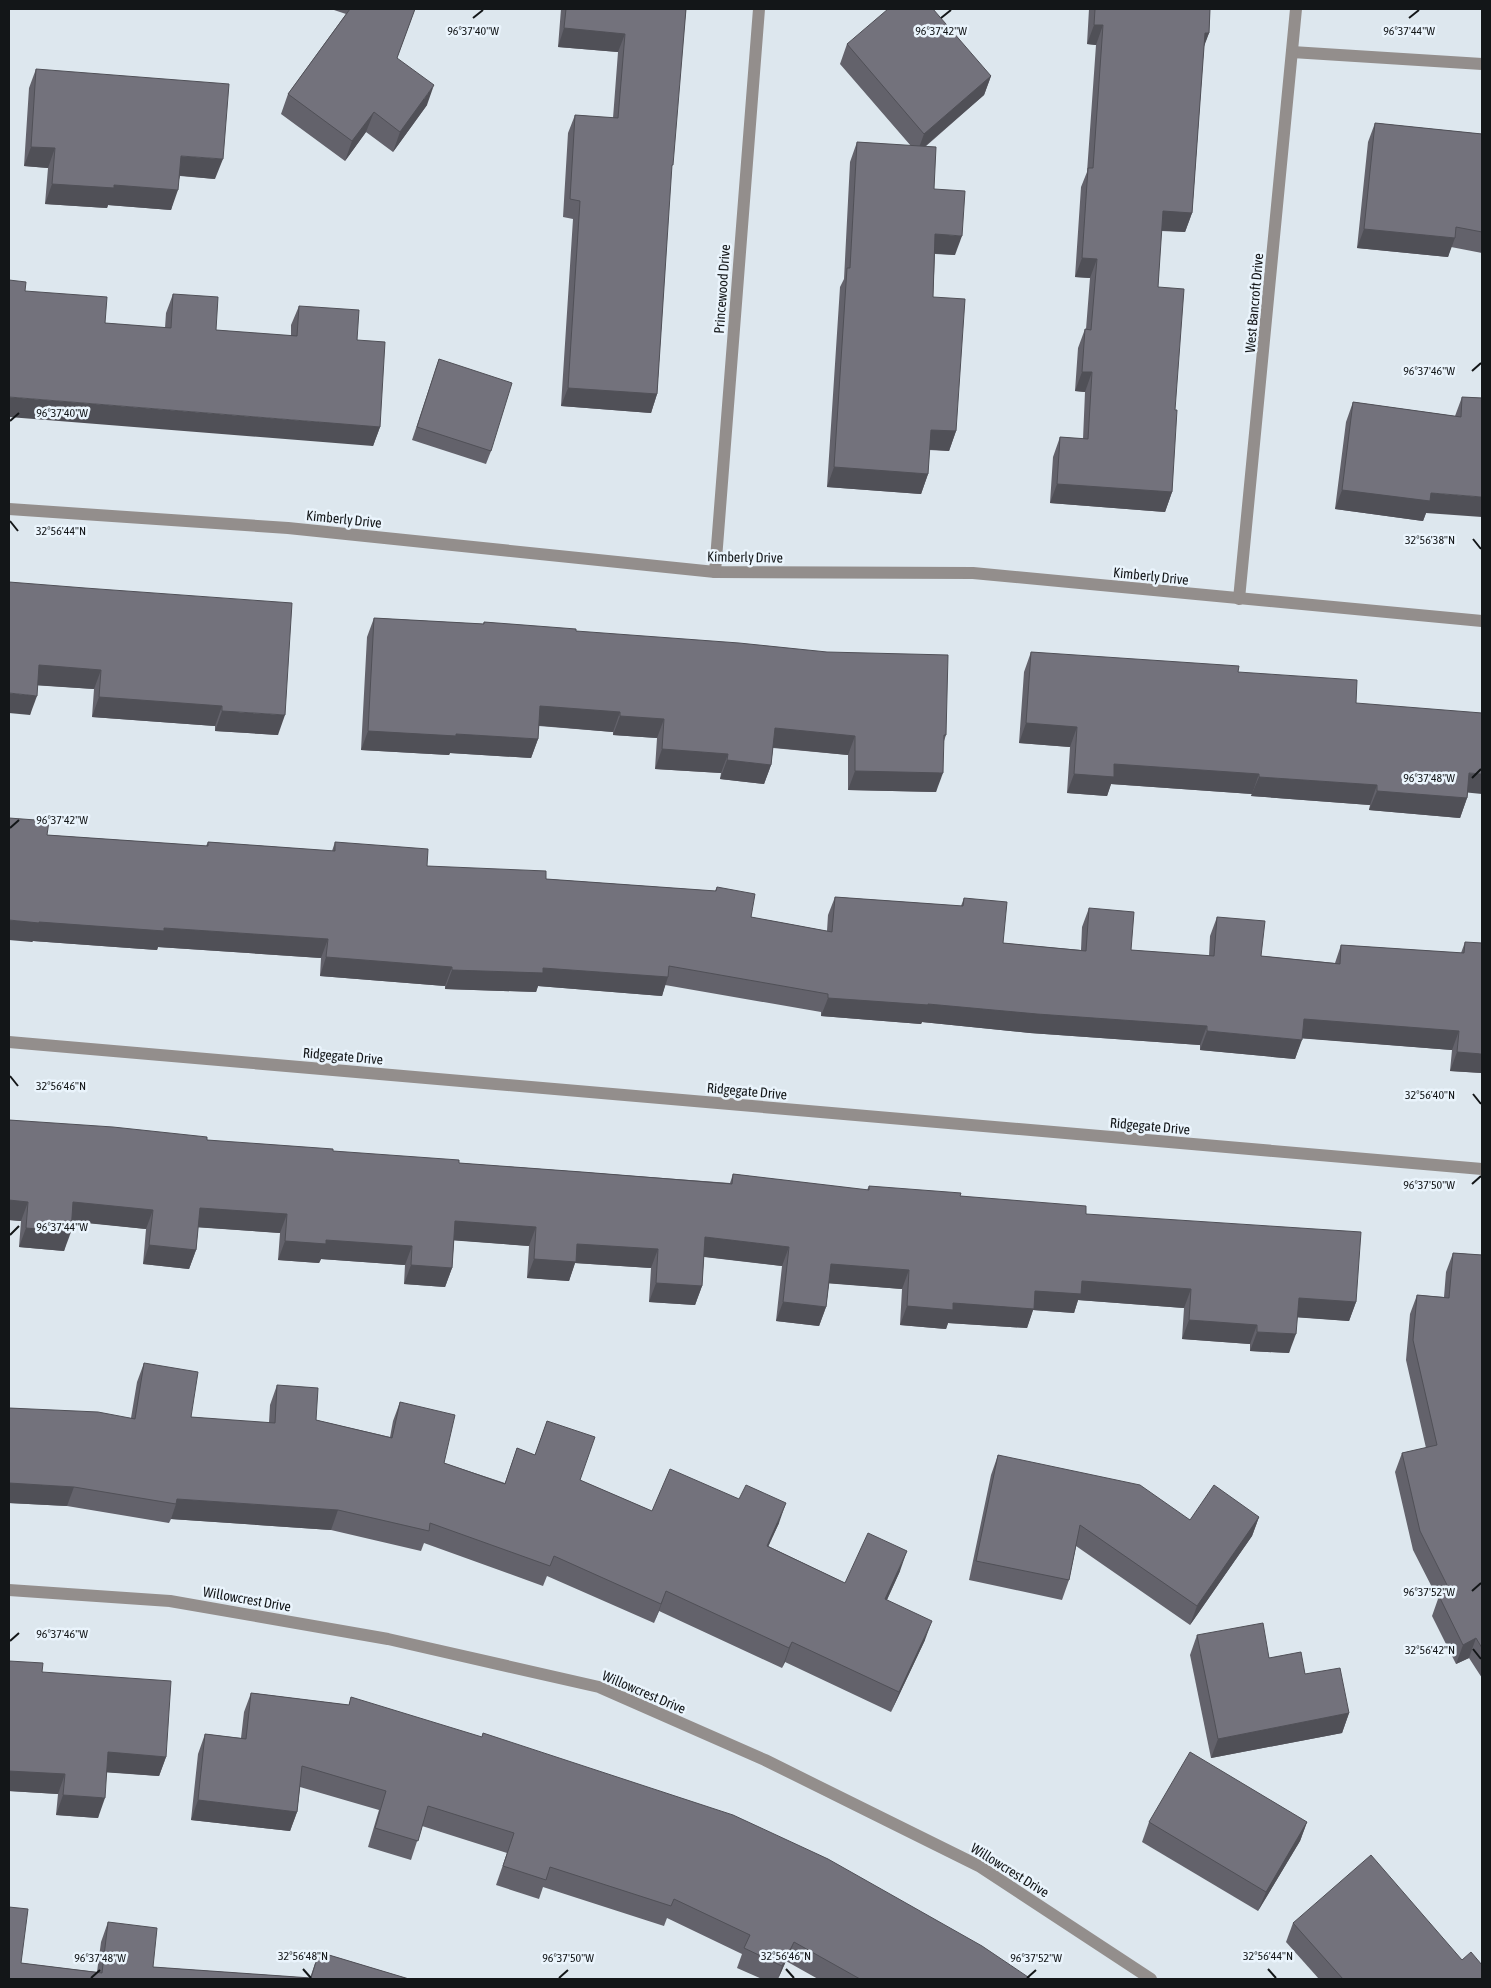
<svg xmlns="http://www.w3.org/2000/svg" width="1491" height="1988" viewBox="0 0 1491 1988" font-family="'Asap Condensed',sans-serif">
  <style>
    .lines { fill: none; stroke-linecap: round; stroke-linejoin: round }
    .minor { stroke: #938e8c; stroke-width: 12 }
    .wall { fill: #63626b }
    .shaded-wall { fill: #505057 }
    .building { fill: #73727c; stroke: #505057 }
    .ticks { fill: none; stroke: #131618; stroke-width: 2 }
    .labels { text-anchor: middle; stroke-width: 5; stroke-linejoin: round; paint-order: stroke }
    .street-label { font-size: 14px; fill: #131618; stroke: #eaf4fc }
    .ticks-label { font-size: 12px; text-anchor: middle; fill: #131618; stroke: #eaf4fc; stroke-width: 5; stroke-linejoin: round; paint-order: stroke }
  </style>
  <rect width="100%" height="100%" fill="#dde7ee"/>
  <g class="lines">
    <g class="minor">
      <polyline points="1292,52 1482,64"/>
      <polyline points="9,509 288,528 715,572 973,573 1482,621"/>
      <polyline points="715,572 759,9"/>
      <polyline points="1239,599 1296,9"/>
      <polyline points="9,1042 1482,1169"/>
      <polyline points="9,1590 170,1601 388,1639 599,1687 765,1760 979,1866 1151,1979"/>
    </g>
  </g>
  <g class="wall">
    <polygon points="331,9 415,9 397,58 427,105 393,152 366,132 345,161 281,114 288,94 346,14"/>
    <polygon points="561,9 686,9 671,171 657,394 651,413 561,406 573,219 563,217 568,133 575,115 613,118 618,52 558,47"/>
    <polygon points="1089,9 1210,9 1209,33 1204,45 1192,213 1185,232 1161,231 1158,287 1175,410 1172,492 1165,512 1050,503 1053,457 1060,437 1083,439 1085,392 1075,391 1078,348 1085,329 1086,329 1090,278 1075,277 1081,187 1087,172 1096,45 1087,44"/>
    <polygon points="847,44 991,76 984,95 925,147 934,189 955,255 935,254 933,297 956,431 949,451 929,450 928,474 921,494 827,487 840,287 844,279 850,162 857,142 911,146 840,64"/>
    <polygon points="36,69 215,179 180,176 171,210 108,205 107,208 45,204 48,168 24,166 29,88"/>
    <polygon points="1375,123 1482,134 1482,253 1451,247 1448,257 1357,248 1368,142"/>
    <polygon points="25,291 105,323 165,328 166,313 173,294 216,330 291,336 291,325 299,306 357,340 380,427 373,446"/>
    <polygon points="439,359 491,451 486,464 412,440"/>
    <polygon points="1462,397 1482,398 1426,513 1423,521 1335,509 1346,422 1353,402 1455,416"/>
    <polygon points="9,582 278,735 215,731 215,726 92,717 94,689 37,685 30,715"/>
    <polygon points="374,618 483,624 484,622 576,631 946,735 944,741 936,792 848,790 848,755 773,748 771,765 764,784 720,779 721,773 655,769 657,738 613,735 613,732 539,726 538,739 531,758 450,753 449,755 361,750 367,637"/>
    <polygon points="1031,652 1238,672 1356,703 1468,793 1467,798 1460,818 1369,810 1370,805 1251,796 1252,794 1111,784 1107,796 1067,793 1070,747 1019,743 1024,672"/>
    <polygon points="47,835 206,846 208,842 332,851 335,842 427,866 546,879 715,891 717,887 751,917 827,931 828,915 835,897 961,906 964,898 1003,943 1081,950 1082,927 1089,908 1131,950 1209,956 1210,936 1217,917 1261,956 1335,963 1341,945 1461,953 1465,942 1482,1073 1450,1071 1452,1050 1302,1038 1295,1059 1200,1050 1200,1045 1030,1033 922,1022 921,1024 821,1016 821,1012 665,985 662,996 538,986 536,992 445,989 445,986 320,976 321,958 158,947 157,950 33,941 32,942"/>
    <polygon points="9,1120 207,1140 459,1163 730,1183 733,1174 867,1190 869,1186 960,1196 1086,1214 1356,1302 1349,1321 1297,1317 1289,1353 1250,1351 1250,1344 1182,1339 1184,1308 1078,1300 1074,1313 1033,1310 1027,1328 948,1323 946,1329 900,1325 902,1289 829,1283 826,1307 819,1326 776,1321 782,1266 704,1257 702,1286 695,1305 649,1302 651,1268 575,1263 569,1281 527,1278 529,1246 454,1240 452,1268 445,1287 404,1284 405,1265 321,1259 319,1263 278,1260 280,1233 198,1227 196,1250 189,1269 143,1264 146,1229 72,1221 64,1251 19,1247 21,1221 9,1220"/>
    <polygon points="1453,1253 1482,1255 1482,1678 1469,1658 1456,1664 1432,1616 1438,1599 1413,1550 1395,1472 1402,1453 1426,1448 1406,1360 1410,1314 1417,1295 1444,1297 1446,1272"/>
    <polygon points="144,1363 191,1417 269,1423 270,1405 277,1385 316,1420 390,1437 393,1421 400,1402 444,1463 505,1483 517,1448 535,1455 547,1421 580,1480 652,1511 779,1523 768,1546 845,1583 900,1571 887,1600 925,1640 891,1712 785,1662 782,1668 659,1611 654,1623 547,1576 543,1586 424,1543 421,1551 331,1530 171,1519 169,1523 67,1506 9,1503 9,1408 131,1418 137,1382"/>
    <polygon points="998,1455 1190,1520 1259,1517 1252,1536 1190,1625 1076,1546 1069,1580 1062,1600 969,1580 991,1475"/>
    <polygon points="1197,1635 1269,1658 1305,1674 1349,1713 1342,1733 1211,1758 1190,1655"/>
    <polygon points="9,1661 42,1672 166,1757 159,1776 107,1772 98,1818 56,1815 58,1794 9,1791"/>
    <polygon points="251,1693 349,1705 351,1697 1031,1979 818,1979 786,1961 778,1979 762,1979 737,1968 742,1954 667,1918 664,1926 543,1887 539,1899 496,1885 507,1853 422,1826 411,1860 368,1847 379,1810 300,1787 297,1812 290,1831 191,1820 198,1754 205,1734 241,1738 244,1712"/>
    <polygon points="1149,1822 1307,1822 1300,1841 1258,1911 1142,1842"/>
    <polygon points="108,1922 153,1967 310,1978 319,1952 409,1979 9,1979 21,1963 97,1972 101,1942"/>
    <polygon points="1293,1923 1462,1960 1482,1979 1319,1979 1286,1942"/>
  </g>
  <g class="shaded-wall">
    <polygon points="1094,25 1103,25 1096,45 1087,44"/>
    <polygon points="564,28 625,34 618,52 558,47"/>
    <polygon points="1205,33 1209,33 1202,52"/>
    <polygon points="991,76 984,95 917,153 924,134"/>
    <polygon points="434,85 427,105 393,152 400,132"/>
    <polygon points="374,112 366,132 345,161 352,141"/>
    <polygon points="31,147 55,148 48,168 24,166"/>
    <polygon points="181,156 223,159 215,179 174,175"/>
    <polygon points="52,184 114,185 178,190 171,210 108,205 107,208 45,204"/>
    <polygon points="1163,211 1192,213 1185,232 1155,230"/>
    <polygon points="1364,229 1455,238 1448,257 1357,248"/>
    <polygon points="935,234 962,236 955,255 928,253"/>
    <polygon points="1082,258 1097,259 1090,278 1075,277"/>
    <polygon points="1082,372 1092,372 1085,392 1075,391"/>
    <polygon points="568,388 657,394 651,413 561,406"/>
    <polygon points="9,397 380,427 373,446 9,417"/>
    <polygon points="931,430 956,431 949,451 924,449"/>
    <polygon points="834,467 928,474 921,494 827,487"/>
    <polygon points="1057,484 1172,492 1165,512 1050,503"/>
    <polygon points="1342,490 1431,493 1482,497 1482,517 1426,513 1423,521 1335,509"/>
    <polygon points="39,665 101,670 94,689 32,685"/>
    <polygon points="9,693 37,696 30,715 9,713"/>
    <polygon points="99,697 222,706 215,726 92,717"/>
    <polygon points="540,706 620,712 613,732 533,725"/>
    <polygon points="222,711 285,715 278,735 215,731"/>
    <polygon points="620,716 664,719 657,738 613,735"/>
    <polygon points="1026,723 1077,727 1070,747 1019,743"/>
    <polygon points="775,728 855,736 848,755 768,747"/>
    <polygon points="368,731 456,734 538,739 531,758 450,753 449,755 361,750"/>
    <polygon points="662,749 728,754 721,773 655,769"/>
    <polygon points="727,760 771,765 764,784 720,779"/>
    <polygon points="1114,764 1259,774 1252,794 1111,784 1107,796 1067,793 1074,774"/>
    <polygon points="855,771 943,773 936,792 848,790"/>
    <polygon points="1469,773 1482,774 1482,794 1462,792"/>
    <polygon points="1259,777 1377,785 1370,805 1251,796"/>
    <polygon points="1377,791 1467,798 1460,818 1369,810"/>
    <polygon points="9,920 164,928 328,939 321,958 158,947 157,950 33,941 32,942 9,940"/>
    <polygon points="326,957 452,967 445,986 320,976"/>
    <polygon points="543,968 668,977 662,996 538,986 536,992 445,989 452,970"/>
    <polygon points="828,998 928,1004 1207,1026 1200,1045 1030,1033 922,1022 921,1024 821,1016"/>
    <polygon points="1304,1019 1459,1031 1452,1050 1297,1038"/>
    <polygon points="1207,1031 1302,1040 1295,1059 1200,1050"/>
    <polygon points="1457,1052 1482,1054 1482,1073 1450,1071"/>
    <polygon points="9,1200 28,1202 21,1221 9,1220"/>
    <polygon points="73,1202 153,1210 146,1229 66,1221"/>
    <polygon points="200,1208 287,1214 280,1233 193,1227"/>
    <polygon points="455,1221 536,1227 529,1246 448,1240"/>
    <polygon points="26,1228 71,1232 64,1251 19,1247"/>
    <polygon points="705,1237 789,1247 782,1266 698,1256"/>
    <polygon points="326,1240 412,1246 405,1265 321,1259 319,1263 278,1260 285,1241"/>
    <polygon points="577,1244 658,1249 651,1268 575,1263 569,1281 527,1278 534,1259"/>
    <polygon points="149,1245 196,1250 189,1269 143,1264"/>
    <polygon points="831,1264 909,1270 902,1289 824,1283"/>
    <polygon points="411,1265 452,1268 445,1287 404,1284"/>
    <polygon points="1082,1281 1191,1289 1184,1308 1078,1300 1074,1313 1033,1310 1027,1328 948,1323 946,1329 900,1325 907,1306 953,1303 1035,1291"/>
    <polygon points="656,1283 702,1286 695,1305 649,1302"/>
    <polygon points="1299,1298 1356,1302 1349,1321 1292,1317"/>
    <polygon points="783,1302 826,1307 819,1326 776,1321"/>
    <polygon points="1189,1320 1257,1325 1250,1344 1182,1339"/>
    <polygon points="1257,1332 1296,1334 1289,1353 1250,1351"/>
    <polygon points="9,1483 74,1487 67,1506 9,1503"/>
    <polygon points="177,1499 338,1510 331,1530 171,1519 176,1504"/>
    <polygon points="786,1503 779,1523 760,1565 767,1546"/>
    <polygon points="1259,1517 1252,1536 1190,1625 1197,1606"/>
    <polygon points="907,1551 900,1571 878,1619 885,1599"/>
    <polygon points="666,1591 659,1611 654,1623 661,1604"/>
    <polygon points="932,1621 925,1640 891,1712 899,1692"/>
    <polygon points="1476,1638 1469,1658 1456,1664 1463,1645"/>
    <polygon points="792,1642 785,1662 782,1668 789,1648"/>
    <polygon points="1349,1713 1342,1733 1211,1758 1218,1739"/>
    <polygon points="108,1752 166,1757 159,1776 101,1772"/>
    <polygon points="9,1771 65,1774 58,1794 9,1791"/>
    <polygon points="63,1795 105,1798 98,1818 56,1815"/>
    <polygon points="198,1800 297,1812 290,1831 191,1820"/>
    <polygon points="1307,1822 1300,1841 1258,1911 1266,1892"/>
    <polygon points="794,1942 786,1961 778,1979 782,1966"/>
  </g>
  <g class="building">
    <polygon points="350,9 415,9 397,58 434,85 400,132 374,112 352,141 288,94"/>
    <polygon points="566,9 686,9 673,165 672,165 657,394 568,388 580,201 570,199 575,115 618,118 625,34 564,28"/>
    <polygon points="888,9 933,9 991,76 924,134 847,44"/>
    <polygon points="1095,9 1210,9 1209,33 1205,33 1192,213 1163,211 1158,287 1184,289 1175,410 1177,410 1172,492 1057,484 1060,437 1088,439 1092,372 1082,372 1085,329 1091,330 1097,259 1082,258 1088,168 1093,168 1103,25 1094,25"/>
    <polygon points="36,69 229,84 223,159 181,156 178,190 114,185 114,188 52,184 55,148 31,147"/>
    <polygon points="1375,123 1482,134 1482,232 1456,227 1455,238 1364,229"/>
    <polygon points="857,142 936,147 934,189 965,191 962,236 935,234 933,297 965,299 956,431 931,430 928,474 834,467 847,268 850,268"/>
    <polygon points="9,280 26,282 25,291 107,297 105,323 171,328 173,294 218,297 216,330 297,336 299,306 359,310 357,340 385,342 380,427 9,397"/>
    <polygon points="439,359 512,383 491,451 417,427"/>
    <polygon points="1462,397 1482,398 1482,497 1431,493 1430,501 1342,490 1353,402 1461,417"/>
    <polygon points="9,582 85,588 292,603 285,715 222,711 222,706 99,697 101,670 39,665 37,696 9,693"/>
    <polygon points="374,618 484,624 484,622 576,629 576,631 739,643 827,652 948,655 946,735 944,735 943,773 855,771 855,736 775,728 771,765 727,760 728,754 662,749 664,719 620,716 620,712 540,706 538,739 456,734 456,736 368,731"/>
    <polygon points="1031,652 1239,666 1238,672 1357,680 1356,703 1482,713 1482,774 1469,773 1467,798 1377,791 1377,785 1259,777 1259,774 1114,764 1114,777 1074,774 1077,727 1026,723"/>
    <polygon points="9,818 49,821 47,835 208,846 208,842 335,851 335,842 428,849 427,866 546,871 546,879 716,891 717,887 755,894 751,917 832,932 835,897 963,906 964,898 1007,902 1003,943 1086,951 1089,908 1134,912 1131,950 1214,956 1217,917 1265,921 1261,956 1340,964 1341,945 1464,953 1465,942 1482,943 1482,1054 1457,1052 1459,1031 1304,1019 1302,1040 1207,1031 1207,1026 1037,1014 928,1004 928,1005 828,998 828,994 669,966 668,977 543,968 543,973 452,970 452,967 326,957 328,939 164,928 164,931 39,922 39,923 9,920"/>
    <polygon points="9,1120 113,1127 207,1137 207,1140 333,1149 333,1151 459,1160 459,1163 582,1172 732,1184 733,1174 869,1190 869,1186 961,1193 960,1196 1086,1206 1086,1214 1361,1232 1356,1302 1299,1298 1296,1334 1257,1332 1257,1325 1189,1320 1191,1289 1082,1281 1081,1294 1035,1291 1034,1309 953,1303 953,1310 907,1306 909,1270 831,1264 826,1307 783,1302 789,1247 705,1237 702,1286 656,1283 658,1249 577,1244 576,1262 534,1259 536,1227 455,1221 452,1268 411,1265 412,1246 326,1240 326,1244 285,1241 287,1214 200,1208 196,1250 149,1245 153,1210 73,1202 71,1232 26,1228 28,1202 9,1200"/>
    <polygon points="1453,1253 1482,1255 1482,1648 1476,1638 1463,1645 1439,1596 1450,1591 1420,1531 1402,1453 1437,1445 1413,1340 1417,1295 1449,1298"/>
    <polygon points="144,1363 198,1372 191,1417 275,1423 277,1385 318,1388 316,1420 392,1438 400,1402 455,1415 444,1463 505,1484 517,1448 535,1455 547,1421 595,1437 580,1480 652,1511 670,1469 739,1499 746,1485 786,1503 767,1546 845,1583 868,1533 907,1551 885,1599 932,1621 899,1692 792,1642 789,1648 666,1591 661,1604 554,1556 550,1566 430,1523 429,1531 338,1510 177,1499 176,1504 74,1487 9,1483 9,1408 98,1412 135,1419"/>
    <polygon points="998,1455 1140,1485 1190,1520 1214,1485 1259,1517 1197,1606 1080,1525 1069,1580 976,1561"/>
    <polygon points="1263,1623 1269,1658 1301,1652 1305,1674 1340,1668 1349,1713 1218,1739 1197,1635"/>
    <polygon points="9,1661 43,1663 42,1672 171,1681 166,1757 108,1752 105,1798 63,1795 65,1774 9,1771"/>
    <polygon points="251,1693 349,1705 351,1697 482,1737 483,1733 733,1815 828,1859 982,1946 1031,1979 860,1979 794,1942 782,1966 744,1948 750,1935 674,1899 671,1906 550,1867 546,1880 503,1866 514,1833 428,1806 418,1841 375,1828 386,1791 302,1766 297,1812 198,1800 205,1734 246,1739"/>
    <polygon points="1190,1752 1307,1822 1266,1892 1149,1822"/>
    <polygon points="1371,1855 1462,1960 1471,1952 1482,1965 1482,1979 1343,1979 1293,1923"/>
    <polygon points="9,1907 28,1909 21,1963 102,1973 108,1922 157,1928 153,1967 311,1978 319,1952 409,1979 9,1979"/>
  </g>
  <path class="ticks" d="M473,18L483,10M941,18L951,10M1409,18L1419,10M1472,371L1481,363M10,421L19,413M10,521L18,531M1473,539L1481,549M1472,778L1481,769M10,828L19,820M10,1076L18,1086M1473,1094L1481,1104M1472,1184L1481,1176M10,1235L19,1226M1472,1591L1481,1583M10,1641L19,1633M1473,1649L1481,1659M303,1969L311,1978M786,1969L794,1978M1268,1969L1276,1978M91,1978L100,1970M559,1978L568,1970M1027,1978L1036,1970"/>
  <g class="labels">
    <g class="street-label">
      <text transform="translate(722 289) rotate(-86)" y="5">Princewood Drive</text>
      <text transform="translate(1254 303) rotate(-85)" y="5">West Bancroft Drive</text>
      <text transform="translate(344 519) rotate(6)" y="5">Kimberly Drive</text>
      <text transform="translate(745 557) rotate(1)" y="5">Kimberly Drive</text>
      <text transform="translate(1151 576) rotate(6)" y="5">Kimberly Drive</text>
      <text transform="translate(343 1056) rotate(5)" y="5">Ridgegate Drive</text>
      <text transform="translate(747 1091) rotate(5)" y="5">Ridgegate Drive</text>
      <text transform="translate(1150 1126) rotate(5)" y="5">Ridgegate Drive</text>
      <text transform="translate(247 1599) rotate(10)" y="5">Willowcrest Drive</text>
      <text transform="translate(644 1692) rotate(23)" y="5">Willowcrest Drive</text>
      <text transform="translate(1010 1870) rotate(32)" y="5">Willowcrest Drive</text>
    </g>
  </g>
  <g class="ticks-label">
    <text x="473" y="35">96°37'40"W</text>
    <text x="941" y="35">96°37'42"W</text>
    <text x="1409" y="35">96°37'44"W</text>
    <text x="1429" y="375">96°37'46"W</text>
    <text x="62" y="417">96°37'40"W</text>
    <text x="61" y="535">32°56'44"N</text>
    <text x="1430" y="544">32°56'38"N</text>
    <text x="1429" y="782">96°37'48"W</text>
    <text x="62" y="824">96°37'42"W</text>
    <text x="61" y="1090">32°56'46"N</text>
    <text x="1430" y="1099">32°56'40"N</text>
    <text x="1429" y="1189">96°37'50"W</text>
    <text x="62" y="1231">96°37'44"W</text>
    <text x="1429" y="1596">96°37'52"W</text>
    <text x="62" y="1638">96°37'46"W</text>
    <text x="1430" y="1654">32°56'42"N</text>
    <text x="303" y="1960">32°56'48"N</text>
    <text x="786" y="1960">32°56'46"N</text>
    <text x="1268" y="1960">32°56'44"N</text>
    <text x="100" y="1962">96°37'48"W</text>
    <text x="568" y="1962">96°37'50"W</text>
    <text x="1036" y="1962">96°37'52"W</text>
  </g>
  <rect width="1491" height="1988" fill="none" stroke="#131618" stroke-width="20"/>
</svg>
